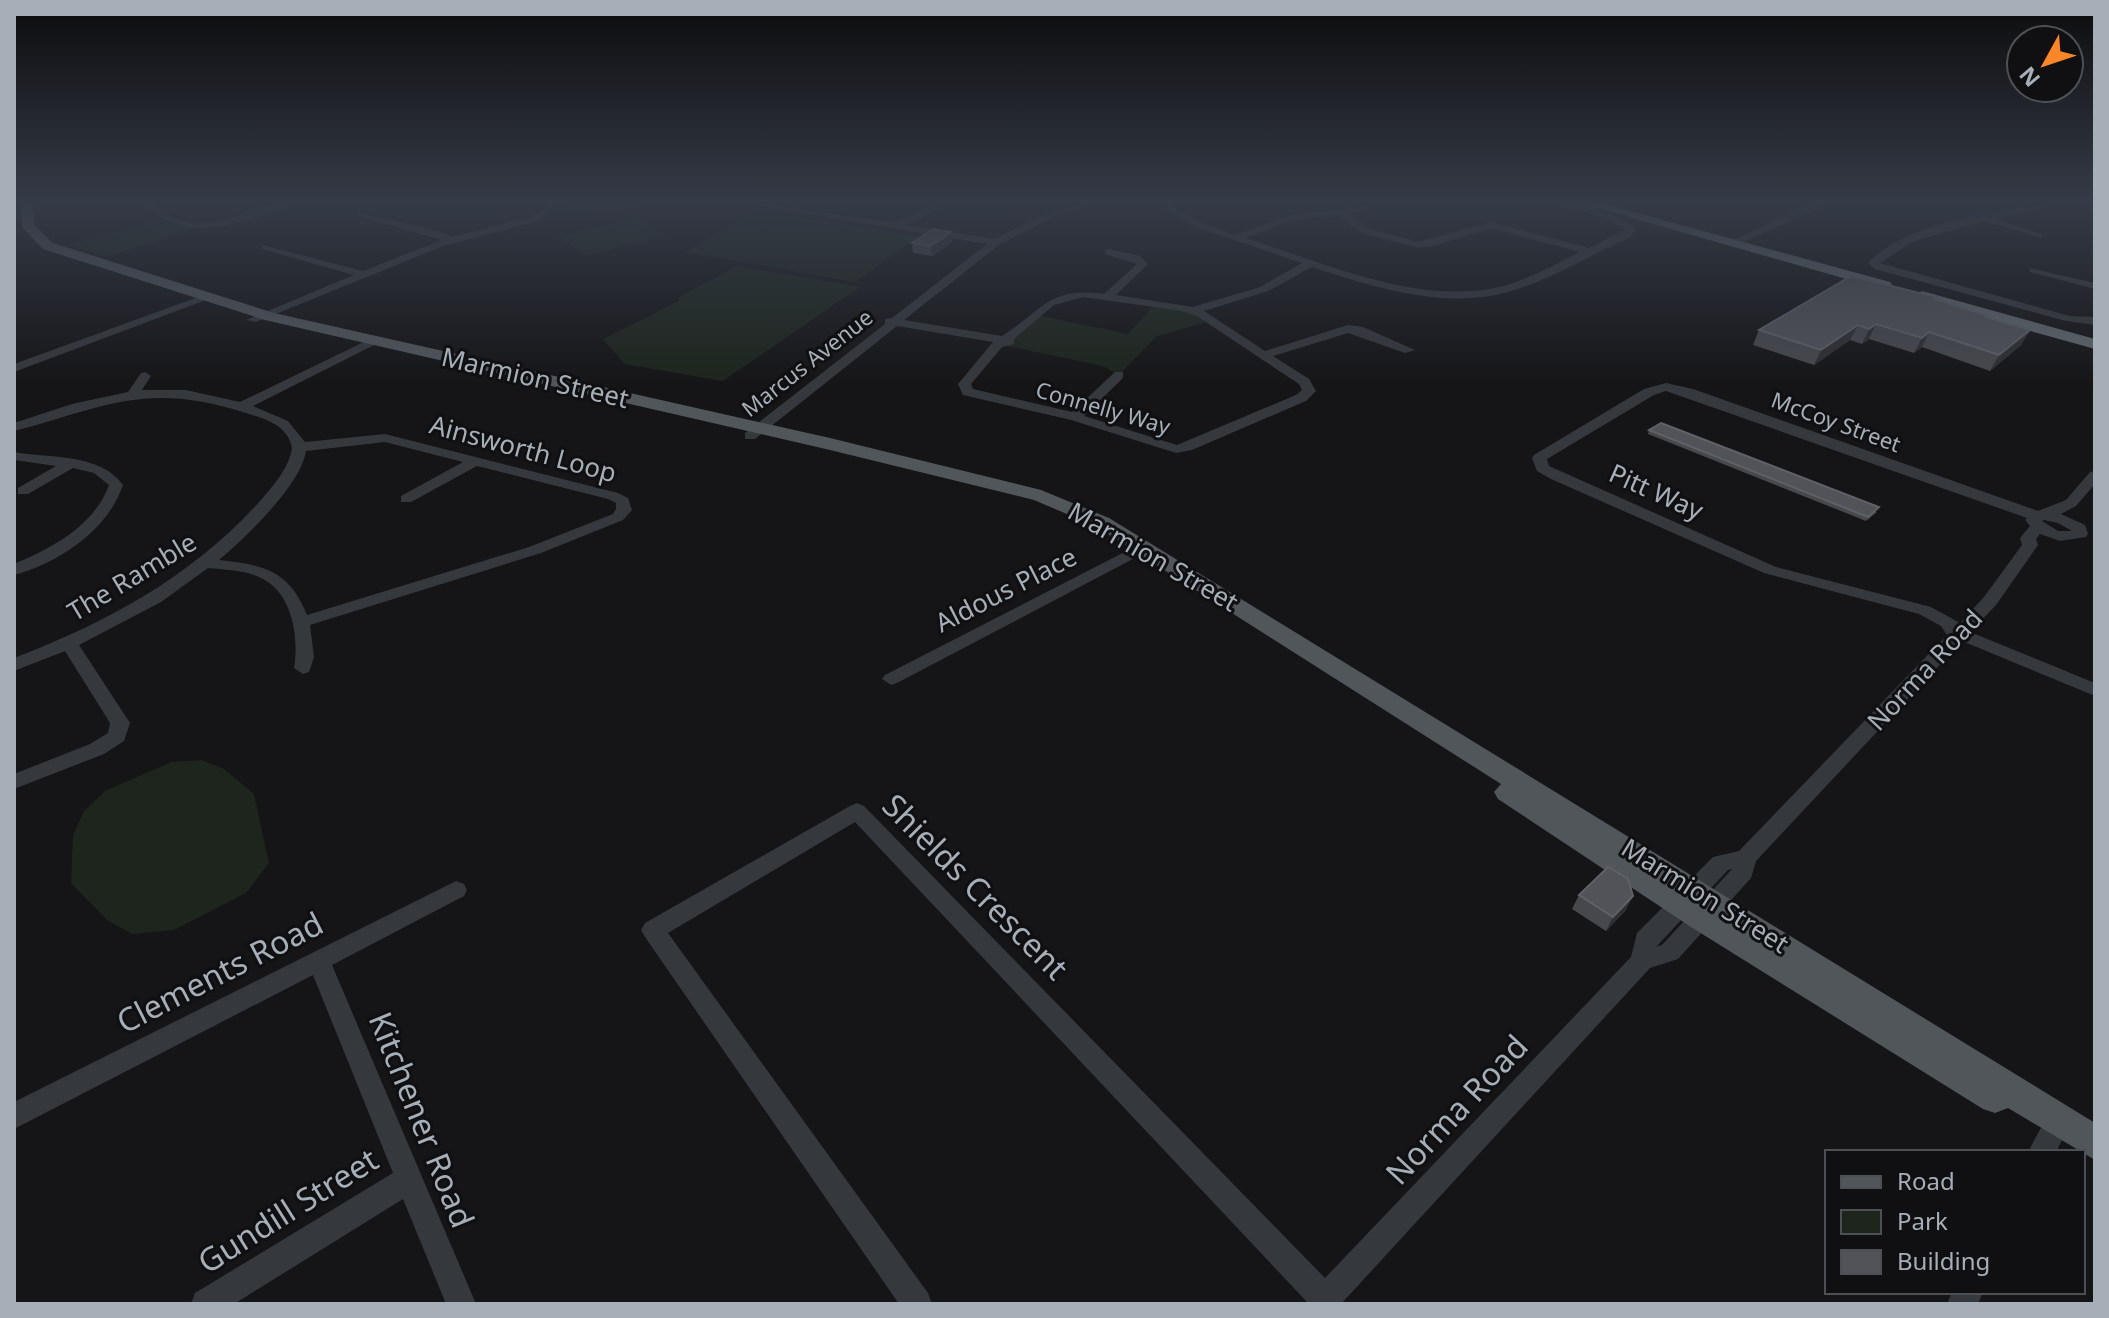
<svg xmlns="http://www.w3.org/2000/svg" width="2109" height="1318" viewBox="0 0 2109 1318" font-family="'Noto Sans',sans-serif">
  <style>
    .green { fill: #1d251d }
    .lines { fill: none; stroke-linecap: round; stroke-linejoin: round }
    .minor { fill: #35383c; fill-rule: evenodd }
    .major { fill: #51565b; fill-rule: evenodd }
    .highway { fill: #61676d; fill-rule: evenodd }
    .wall { fill: #46484c }
    .shaded-wall { fill: #2e2f32 }
    .building { fill: #515358; stroke: #5e6167; stroke-width: 2 }
    .labels { text-anchor: middle; stroke-width: 6; stroke-linejoin: round; paint-order: stroke }
    .far-street-label { font-size: 22px; fill: #a6afb8; stroke: #101012 }
    .street-label { font-size: 26px; fill: #a6afb8; stroke: #101012 }
    .near-street-label { font-size: 32px; fill: #a6afb8; stroke: #101012 }
  </style>
  <rect width="100%" height="100%" fill="#151517"/>
  <g class="green">
    <polygon points="595,202 717,202 550,214 563,204"/>
    <polygon points="758,211 920,236 855,282 685,252"/>
    <polygon points="637,218 667,236 586,256 558,236"/>
    <polygon points="165,219 197,228 106,257 67,245"/>
    <polygon points="737,266 860,287 723,381 625,364 603,339 677,302 680,300 677,298"/>
    <polygon points="1155,304 1184,308 1213,320 1157,336 1119,375 1103,366 998,344 1037,315 1128,334"/>
    <polygon points="202,760 224,769 254,794 269,863 246,893 174,930 132,934 107,920 71,883 73,835 84,811 105,791 171,762"/>
  </g>
  <g class="lines">
    <g class="minor">
      <path d="M143,202H153C204,251 245,199 297,202C285,209 269,213 255,218C215,230 174,237 143,202Z"/>
      <polygon points="555,202 566,202 537,221 443,246 256,322 246,320 354,275 262,249 262,245 363,271 442,240 357,216 357,212 443,232 452,237 531,217"/>
      <path d="M736,202H757L895,223L940,202H952L907,225L995,239L1048,213L1086,202H1100L1054,217L1000,244L904,320L1002,336C1043,310 1049,286 1104,294L1137,264L1105,254V250L1109,249L1140,256L1148,264L1116,295L1193,307L1260,287L1302,263L1193,226L1155,202H1166L1199,222L1235,235L1293,214L1339,210L1378,202H1394L1347,214L1371,229L1418,242L1491,222L1589,248L1625,230L1611,220L1552,202C1580,202 1615,211 1636,229L1631,237C1588,256 1546,283 1500,294C1438,308 1370,286 1312,267L1268,291L1204,311L1265,351L1348,325L1363,327L1415,350L1405,353L1348,333L1273,356L1309,379L1316,391L1306,401L1192,450L1176,453L1071,420L963,395L958,384L993,342L897,326L755,439H745V433L885,324V319L892,318L987,244ZM1337,216L1363,233L1418,248L1434,246L1491,228L1580,252C1553,265 1525,282 1495,288C1412,304 1323,262 1245,238L1294,220ZM1083,297L1182,311L1197,316L1299,384L1302,390L1296,395L1177,445L1084,416L1123,378V372H1115L1072,412L973,389L971,384L1002,347L1014,344V339L1054,305Z"/>
      <polygon points="1819,202 1832,202 1737,245 1728,243 1790,212"/>
      <path d="M2050,202H2067L1994,219L2042,234V238L1983,221L1912,242L1880,263L2070,316L2095,317V325L2066,321L1875,269L1868,263C1907,221 1995,213 2050,202Z"/>
      <polygon points="30,212 30,216 14,219 14,213"/>
      <polygon points="2030,268 2095,283 2095,289 2030,272"/>
      <polygon points="201,296 211,298 14,372 14,364"/>
      <path d="M370,339L380,342L253,406L288,421L305,442L385,434L618,493L628,498L632,510L623,520L541,553L310,625L314,657L309,672L303,674L294,668C299,638 293,595 263,579C247,570 226,570 208,568L161,602L79,645L130,723L124,741L104,754L14,789V774L90,744L108,733L110,723L65,651L14,671V658C108,622 193,576 261,500C274,485 289,468 292,448C288,425 265,419 246,413C147,381 108,406 14,431V423L72,404L128,392L141,373L145,372L151,376L142,390H186L240,402ZM385,442L463,462L401,496V502H411L477,466L608,499L616,503V509L613,514L529,547L307,615C289,570 264,565 219,560C245,538 301,485 306,451Z"/>
      <path d="M1666,383L1693,389L2038,511L2066,500L2090,472L2095,471V484L2076,506L2061,514L2085,525L2088,534L2086,537L2060,541L2040,534L2036,539L2038,545L1996,605L1970,632L2095,683V696L1962,641L1756,861L1751,878L1678,959L1650,968L1341,1304H1306L1307,1302L855,822L668,933L928,1293L932,1304H899L645,937L641,930L645,923L850,806L857,803L864,806L1325,1278L1631,957L1637,933L1713,857L1739,851L1947,635L1941,626L1919,614L1764,573L1551,479L1537,471L1532,458L1534,455L1644,389ZM1666,391L2027,518L2025,520L2030,526L2020,538L2022,545L1984,597L1960,623L1931,607L1776,567L1549,466L1547,459L1654,395ZM2044,520L2058,523L2072,531H2058L2042,521ZM1732,869L1662,945L1656,947L1728,870Z"/>
      <path d="M14,452C50,459 99,452 123,485C108,530 59,563 14,575V564C52,548 94,526 109,485L94,473L73,468L28,494H18V488L56,466L14,460Z"/>
      <polygon points="1144,542 1152,547 1150,550 897,683 891,685 882,679 885,675"/>
      <polygon points="456,881 464,884 467,890 464,896 332,965 476,1304 446,1304 403,1199 234,1304 191,1304 195,1293 393,1173 313,975 14,1129 14,1102"/>
      <polygon points="2059,1107 2068,1111 2072,1120 2056,1152 2028,1152 2050,1111"/>
      <polygon points="1952,1292 1983,1292 1978,1304 1947,1304"/>
    </g>
    <polygon class="major" points="20,202 32,202 35,226 53,243 274,313 830,438 1041,490 1109,518 2095,1123 2095,1160 2008,1108 1995,1113 1983,1109 1691,927 1498,799 1494,792 1501,784 1095,526 1034,500 830,450 265,320 43,249 22,227"/>
    <g class="highway">
      <polygon points="1576,202 1597,202 1890,282 1892,285 1884,290 1878,288"/>
      <polygon points="1922,291 2095,339 2095,349 1916,299 1914,296"/>
    </g>
  </g>
  <g class="wall">
    <polygon points="952,242 932,256 913,253 912,243"/>
    <polygon points="1935,299 1987,318 2030,330 2021,345 1990,371 1922,347 1914,353 1869,339 1862,344 1850,340 1814,365 1753,345 1759,330"/>
    <polygon points="1649,430 1877,512 1866,521 1648,434"/>
    <polygon points="1579,895 1626,910 1606,931 1572,909"/>
  </g>
  <g class="shaded-wall">
    <polygon points="951,232 952,242 932,256 931,246"/>
    <polygon points="1876,324 1869,339 1862,344 1869,329"/>
    <polygon points="1858,325 1850,340 1814,365 1821,350"/>
    <polygon points="2030,330 2021,345 1990,371 1999,355"/>
    <polygon points="1929,332 1922,347 1914,353 1922,338"/>
    <polygon points="1633,896 1626,910 1606,931 1613,917"/>
  </g>
  <g class="building">
    <polygon points="933,229 951,232 931,246 912,243"/>
    <polygon points="1851,276 1936,297 1934,299 1988,316 1986,317 2030,330 1999,355 1929,332 1922,338 1876,324 1869,329 1858,325 1821,350 1759,330"/>
    <polygon points="1661,423 1879,507 1868,517 1649,430"/>
    <polygon points="1608,867 1628,879 1633,896 1613,917 1579,895"/>
  </g>
  <linearGradient id="sky" x2="0" y2="1"><stop stop-color="#0c0c0d"/><stop offset="0.52" stop-color="#353b47"/><stop offset="1" stop-color="#353b47" stop-opacity="0"/></linearGradient>
  <rect width="2109" height="386" fill="url(#sky)"/>
  <g class="labels">
    <g class="far-street-label">
      <text transform="translate(807 363) rotate(-38)" y="8">Marcus Avenue</text>
      <text transform="translate(1103 408) rotate(16)" y="8">Connelly Way</text>
      <text transform="translate(1836 422) rotate(20)" y="8">McCoy Street</text>
    </g>
    <g class="street-label">
      <text transform="translate(535 378) rotate(13)" y="9">Marmion Street</text>
      <text transform="translate(523 449) rotate(15)" y="9">Ainsworth Loop</text>
      <text transform="translate(1656 492) rotate(24)" y="9">Pitt Way</text>
      <text transform="translate(1153 557) rotate(30)" y="9">Marmion Street</text>
      <text transform="translate(132 577) rotate(-31)" y="9">The Ramble</text>
      <text transform="translate(1006 590) rotate(-27)" y="9">Aldous Place</text>
      <text transform="translate(1925 670) rotate(-47)" y="9">Norma Road</text>
      <text transform="translate(1705 896) rotate(32)" y="9">Marmion Street</text>
    </g>
    <g class="near-street-label">
      <text transform="translate(975 887) rotate(45)" y="11">Shields Crescent</text>
      <text transform="translate(220 973) rotate(-27)" y="11">Clements Road</text>
      <text transform="translate(1457 1110) rotate(-47)" y="11">Norma Road</text>
      <text transform="translate(421 1120) rotate(68)" y="11">Kitchener Road</text>
      <text transform="translate(288 1211) rotate(-32)" y="11">Gundill Street</text>
    </g>
  </g>
  <rect width="2109" height="1318" fill="none" stroke="#a6afb8" stroke-width="32"/>
  <rect x="1825" y="1150" width="260" height="144" fill="#101012" stroke="#4c5054" stroke-width="2"/>
  <rect x="1841" y="1176" width="40" height="12" fill="#51565b" stroke="#4c5054" stroke-width="2"/>
  <text x="1897" y="1190" font-size="24" fill="#a6afb8">Road</text>
  <rect x="1841" y="1210" width="40" height="24" fill="#1d251d" stroke="#4c5054" stroke-width="2"/>
  <text x="1897" y="1230" font-size="24" fill="#a6afb8">Park</text>
  <rect x="1841" y="1250" width="40" height="24" fill="#515358" stroke="#4c5054" stroke-width="2"/>
  <text x="1897" y="1270" font-size="24" fill="#a6afb8">Building</text>
  <g transform="translate(2045 64) rotate(230)"><circle r="38" fill="#101012" stroke="#4c5054" stroke-width="2"/>
  <path d="M0-6L14 30L0 20L-14 30Z" fill="#fa8629"/>
  <text y="-12" font-size="22" font-weight="bold" text-anchor="middle" fill="#a6afb8">N</text>
  </g>
</svg>
